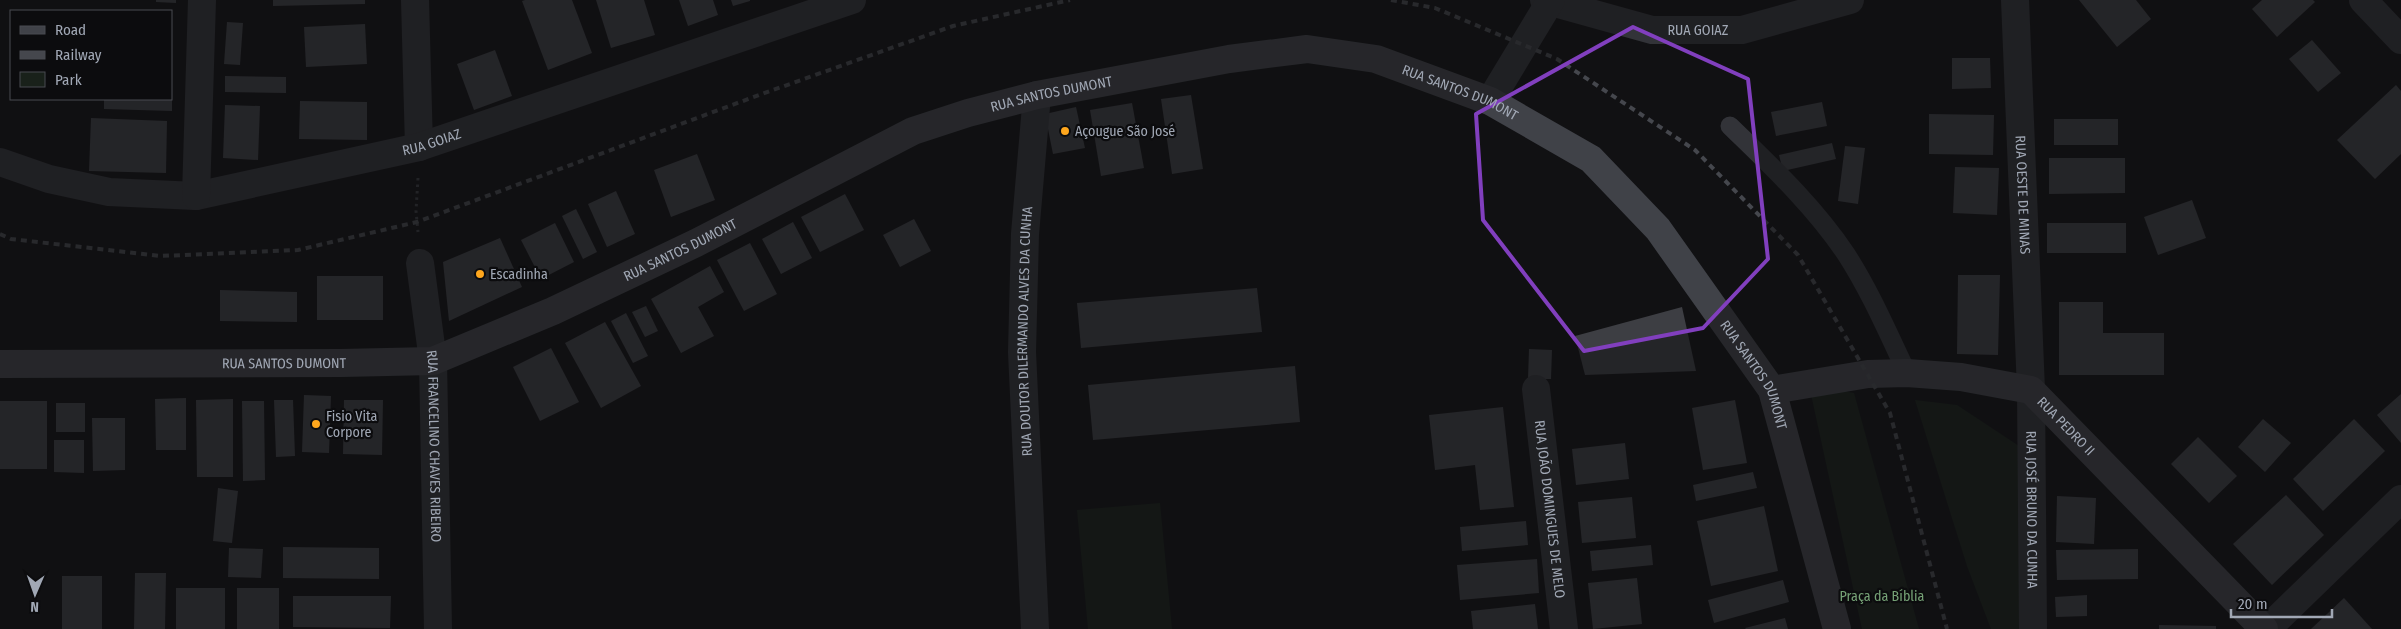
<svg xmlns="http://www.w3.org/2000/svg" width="2401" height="629" viewBox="0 0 2401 629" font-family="'Fira Sans Condensed',sans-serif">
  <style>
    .green { fill: #19211a }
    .building { fill: #3d3e43 }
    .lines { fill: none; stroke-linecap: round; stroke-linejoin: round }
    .path { stroke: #383a3f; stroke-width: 3; stroke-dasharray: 2.5 4; stroke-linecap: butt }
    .lane { stroke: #323338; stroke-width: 19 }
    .street { stroke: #323338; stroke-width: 28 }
    .secondary { stroke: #404248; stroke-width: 28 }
    .rail { stroke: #45474d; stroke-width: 4; stroke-dasharray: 6 5; stroke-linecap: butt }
    .marked { fill: none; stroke: #813fbe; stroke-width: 4; stroke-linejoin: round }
    .poi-dot { fill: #ffa71d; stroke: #0c0c0e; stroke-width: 2 }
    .labels { text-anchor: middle; stroke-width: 4.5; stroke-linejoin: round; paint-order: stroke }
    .street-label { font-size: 14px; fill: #a1a8b5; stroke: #0c0c0e }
    .poi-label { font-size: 14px; fill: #a1a8b5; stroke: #0c0c0e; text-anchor: start }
    .park-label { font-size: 14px; fill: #76a276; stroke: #0c0c0e }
  </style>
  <rect width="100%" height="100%" fill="#111113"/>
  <g class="green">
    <polygon points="1809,385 1854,393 1919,629 1862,629"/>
    <polygon points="1915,400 1957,405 2028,452 2025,629 1991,629 1967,566"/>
    <polygon points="1160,503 1172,629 1088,629 1077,510"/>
  </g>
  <g class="building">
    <polygon points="156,0 176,0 176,3 156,2"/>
    <polygon points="273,0 365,0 365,4 273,6"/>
    <polygon points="525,0 572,0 592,53 548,70 522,1"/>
    <polygon points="596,0 644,0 655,35 611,48"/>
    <polygon points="679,0 713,0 718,15 688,26"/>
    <polygon points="731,0 750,0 750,1 733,6"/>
    <polygon points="2079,0 2136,0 2151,19 2117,47"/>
    <polygon points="2262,0 2313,0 2315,2 2277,37 2252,9"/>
    <polygon points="227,22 243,23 240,65 224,64"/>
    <polygon points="365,24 367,64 306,67 304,27"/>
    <polygon points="2312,40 2341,73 2318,92 2289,59"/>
    <polygon points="495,50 512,96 474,110 457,64"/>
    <polygon points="1952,58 1990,58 1991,88 1952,89"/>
    <polygon points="225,76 286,77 286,93 225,92"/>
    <polygon points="2396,85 2401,91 2401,154 2375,179 2337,140"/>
    <polygon points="1191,95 1203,169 1172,174 1161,99"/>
    <polygon points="104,99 172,99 172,111 104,109"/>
    <polygon points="300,101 367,102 367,140 299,139"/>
    <polygon points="1822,102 1827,126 1776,136 1771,112"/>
    <polygon points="1132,103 1144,168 1101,176 1090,110"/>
    <polygon points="225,105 260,106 258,160 223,158"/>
    <polygon points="1076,107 1085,148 1053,154 1045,114"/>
    <polygon points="1929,114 1994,115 1993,155 1929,154"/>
    <polygon points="91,118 167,121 166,173 89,171"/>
    <rect x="2054" y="119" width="64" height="26"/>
    <polygon points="1832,143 1836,159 1783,171 1779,155"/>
    <polygon points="1845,146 1865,148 1858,204 1838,201"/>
    <polygon points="697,154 715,200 671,217 654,170"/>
    <polygon points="2049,158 2125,158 2125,193 2049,194"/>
    <polygon points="1955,167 1999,168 1997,215 1953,213"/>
    <polygon points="616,191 635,234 607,247 588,204"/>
    <polygon points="845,194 864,230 820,252 801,217"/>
    <polygon points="2192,200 2206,238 2158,255 2144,217"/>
    <polygon points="576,209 597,252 583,259 562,216"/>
    <polygon points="914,219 931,251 900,267 883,235"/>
    <polygon points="793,222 812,258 781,274 762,239"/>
    <polygon points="555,223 574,262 541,279 521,240"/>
    <rect x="2047" y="223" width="79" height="30"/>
    <polygon points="500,238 522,287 449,321 443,262"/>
    <polygon points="750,243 777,294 744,311 717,260"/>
    <polygon points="710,266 724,292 698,307 714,336 681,353 651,299"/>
    <polygon points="1958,275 2000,275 1998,355 1957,354"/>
    <rect x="317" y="276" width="66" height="44"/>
    <polygon points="1257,288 1262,332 1081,348 1077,303"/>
    <polygon points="220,290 297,292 297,322 220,321"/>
    <polygon points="2059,302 2103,302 2103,333 2164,333 2164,375 2059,375"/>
    <polygon points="646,306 658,331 645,337 632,312"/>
    <polygon points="1682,307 1696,371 1585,375 1575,336"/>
    <polygon points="626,313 648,356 633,363 611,321"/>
    <polygon points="605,322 641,386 601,408 565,343"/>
    <polygon points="551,348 579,402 540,421 513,367"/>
    <polygon points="1529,349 1552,350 1551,379 1528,379"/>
    <polygon points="1295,366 1300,422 1093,440 1088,385"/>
    <polygon points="2401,394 2401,443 2377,415"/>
    <polygon points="304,395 331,396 329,453 302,452"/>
    <polygon points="186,398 186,450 156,450 155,399"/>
    <polygon points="233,399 233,477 197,477 196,400"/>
    <polygon points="274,400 293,400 295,456 276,457"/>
    <polygon points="344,400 383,400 382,455 343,454"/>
    <polygon points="1735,400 1747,463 1703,470 1692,408"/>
    <rect x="0" y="401" width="47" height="68"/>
    <polygon points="242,401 264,401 265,480 243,481"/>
    <rect x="56" y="403" width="29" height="29"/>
    <polygon points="1503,407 1514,507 1480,510 1475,465 1435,470 1429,415"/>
    <polygon points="92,418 125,418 125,470 93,471"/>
    <polygon points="2263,419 2291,443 2265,472 2238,447"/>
    <polygon points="2354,419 2385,451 2323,511 2293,479"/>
    <polygon points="2198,437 2237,476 2209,503 2171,464"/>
    <polygon points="54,440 84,440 84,473 54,472"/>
    <polygon points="1625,443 1629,479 1576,485 1572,449"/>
    <polygon points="1753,472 1757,488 1696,501 1693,485"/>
    <polygon points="218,488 238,491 232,543 213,541"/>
    <polygon points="2286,495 2324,535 2272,585 2233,544"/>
    <polygon points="2057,496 2096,498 2094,544 2056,542"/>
    <polygon points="1632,497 1636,538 1582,543 1578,502"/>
    <polygon points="1764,506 1778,571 1711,586 1697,521"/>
    <polygon points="1526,521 1528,545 1462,551 1460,527"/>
    <polygon points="1651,545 1653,565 1592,571 1590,551"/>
    <polygon points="283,547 379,548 379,579 283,578"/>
    <polygon points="229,548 263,549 261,578 228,577"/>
    <polygon points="2138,549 2138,579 2057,580 2056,550"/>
    <polygon points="1537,559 1539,593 1460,600 1457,565"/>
    <polygon points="135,573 166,573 165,629 134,629"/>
    <rect x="62" y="576" width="40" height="53"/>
    <polygon points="1637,578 1642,624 1593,629 1588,583"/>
    <polygon points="1783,580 1789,602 1714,623 1708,600"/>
    <rect x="176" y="588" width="49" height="41"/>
    <rect x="237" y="588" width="42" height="41"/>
    <polygon points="2087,595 2087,616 2056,617 2055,597"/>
    <polygon points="293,596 391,596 390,628 293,627"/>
    <polygon points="2344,598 2372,629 2311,629"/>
    <polygon points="1535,604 1538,629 1473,629 1471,611"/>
    <polygon points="1785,618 1788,629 1746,629 1745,628"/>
    <polygon points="2159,625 2216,626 2216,629 2159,629"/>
  </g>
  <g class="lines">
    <polyline class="path" points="418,178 416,211 418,232"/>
    <path class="lane" d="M1730,126C1771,166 1814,206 1846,254C1870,291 1888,333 1907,373"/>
    <g class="street">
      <polyline points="415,0 419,147"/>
      <path id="s1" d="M1544,0L1652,30H1742L1850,0"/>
      <path id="s2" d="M2015,0L2031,390L2033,629"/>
      <polyline points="2363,0 2401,40"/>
      <polyline points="1490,101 1551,0"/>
      <path id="s3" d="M0,162L49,179L109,192L196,196L419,147L852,0"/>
      <polyline points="196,196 202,0"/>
      <path id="s4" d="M420,263L433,361L438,629"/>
      <path id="s5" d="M1536,389L1564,629"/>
      <path id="s6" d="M1035,629L1022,352L1025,234L1037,95"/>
      <polyline points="2267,629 2401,499"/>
    </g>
    <g class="secondary">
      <path id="s7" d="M0,364L341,363L433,361L553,311L696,243L913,131L968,113L1037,95L1229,59L1307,49L1376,59L1490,101L1591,159L1658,229L1772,390L1837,629"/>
      <path id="s8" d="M1772,390L1868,374L1907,373L1961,377L2031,390L2264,629"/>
    </g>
    <g class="rail">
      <polyline points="1391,0 1435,8 1557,59 1695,150 1798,255 1890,413 1947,629"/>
      <polyline points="0,234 11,239 160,256 298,250 417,222 759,95 953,26 1070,0"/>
    </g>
  </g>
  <path d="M0 0H2401V629H0ZM1633,27L1748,79L1768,259L1703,328L1584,351L1483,220L1476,114Z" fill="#111113" fill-opacity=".55" fill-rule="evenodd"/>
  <path class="marked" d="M1633,27L1748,79L1768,259L1703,328L1584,351L1483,220L1476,114Z"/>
  <g class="poi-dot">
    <circle cx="1065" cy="131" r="5"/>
    <circle cx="480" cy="274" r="5"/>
    <circle cx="316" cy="424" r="5"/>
  </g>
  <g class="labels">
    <g class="street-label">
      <text dy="5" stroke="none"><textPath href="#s1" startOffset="158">RUA GOIAZ</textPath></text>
      <text dy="5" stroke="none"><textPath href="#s7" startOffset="1529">RUA SANTOS DUMONT</textPath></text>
      <text dy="5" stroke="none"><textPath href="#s7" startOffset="1109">RUA SANTOS DUMONT</textPath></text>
      <text dy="5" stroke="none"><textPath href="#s3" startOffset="442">RUA GOIAZ</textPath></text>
      <text dy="5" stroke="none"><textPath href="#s2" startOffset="195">RUA OESTE DE MINAS</textPath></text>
      <text dy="5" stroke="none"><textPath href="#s7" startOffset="704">RUA SANTOS DUMONT</textPath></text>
      <text dy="5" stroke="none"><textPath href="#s6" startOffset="298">RUA DOUTOR DILERMANDO ALVES DA CUNHA</textPath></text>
      <text dy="5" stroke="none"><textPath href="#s7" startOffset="284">RUA SANTOS DUMONT</textPath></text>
      <text dy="5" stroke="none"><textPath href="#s7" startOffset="1949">RUA SANTOS DUMONT</textPath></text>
      <text dy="5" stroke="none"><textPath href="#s8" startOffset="312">RUA PEDRO II</textPath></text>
      <text dy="5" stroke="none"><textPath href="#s4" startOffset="184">RUA FRANCELINO CHAVES RIBEIRO</textPath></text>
      <text dy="5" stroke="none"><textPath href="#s5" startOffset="121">RUA JOÃO DOMINGUES DE MELO</textPath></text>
      <text dy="5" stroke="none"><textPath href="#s2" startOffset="510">RUA JOSÉ BRUNO DA CUNHA</textPath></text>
    </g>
    <g class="poi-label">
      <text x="1075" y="136">Açougue São José</text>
      <text x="490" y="279">Escadinha</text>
      <text x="326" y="421">Fisio Vita<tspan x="326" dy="16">Corpore</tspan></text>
    </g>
    <g class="park-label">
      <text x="1882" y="601">Praça da Bíblia</text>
    </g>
  </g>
  <rect x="10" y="10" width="162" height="90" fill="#0c0c0e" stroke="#484a51"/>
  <rect x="20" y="26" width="25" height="8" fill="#404248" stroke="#484a51"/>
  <text x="55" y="35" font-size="15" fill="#a1a8b5">Road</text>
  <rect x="20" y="51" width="25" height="8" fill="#45474d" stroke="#484a51"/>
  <text x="55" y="60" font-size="15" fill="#a1a8b5">Railway</text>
  <rect x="20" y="72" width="25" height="15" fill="#19211a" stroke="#484a51"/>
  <text x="55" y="85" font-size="15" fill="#a1a8b5">Park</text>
  <g transform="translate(35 594) rotate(182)" stroke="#0c0c0e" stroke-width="4" paint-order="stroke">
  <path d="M0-4L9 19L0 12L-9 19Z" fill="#a1a8b5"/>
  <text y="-8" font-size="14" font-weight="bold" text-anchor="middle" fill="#a1a8b5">N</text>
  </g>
  <path d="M2231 609v8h101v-8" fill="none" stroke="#a1a8b5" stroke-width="2.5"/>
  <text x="2238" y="609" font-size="15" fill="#a1a8b5" stroke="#0c0c0e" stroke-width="4" paint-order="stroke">20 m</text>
</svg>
